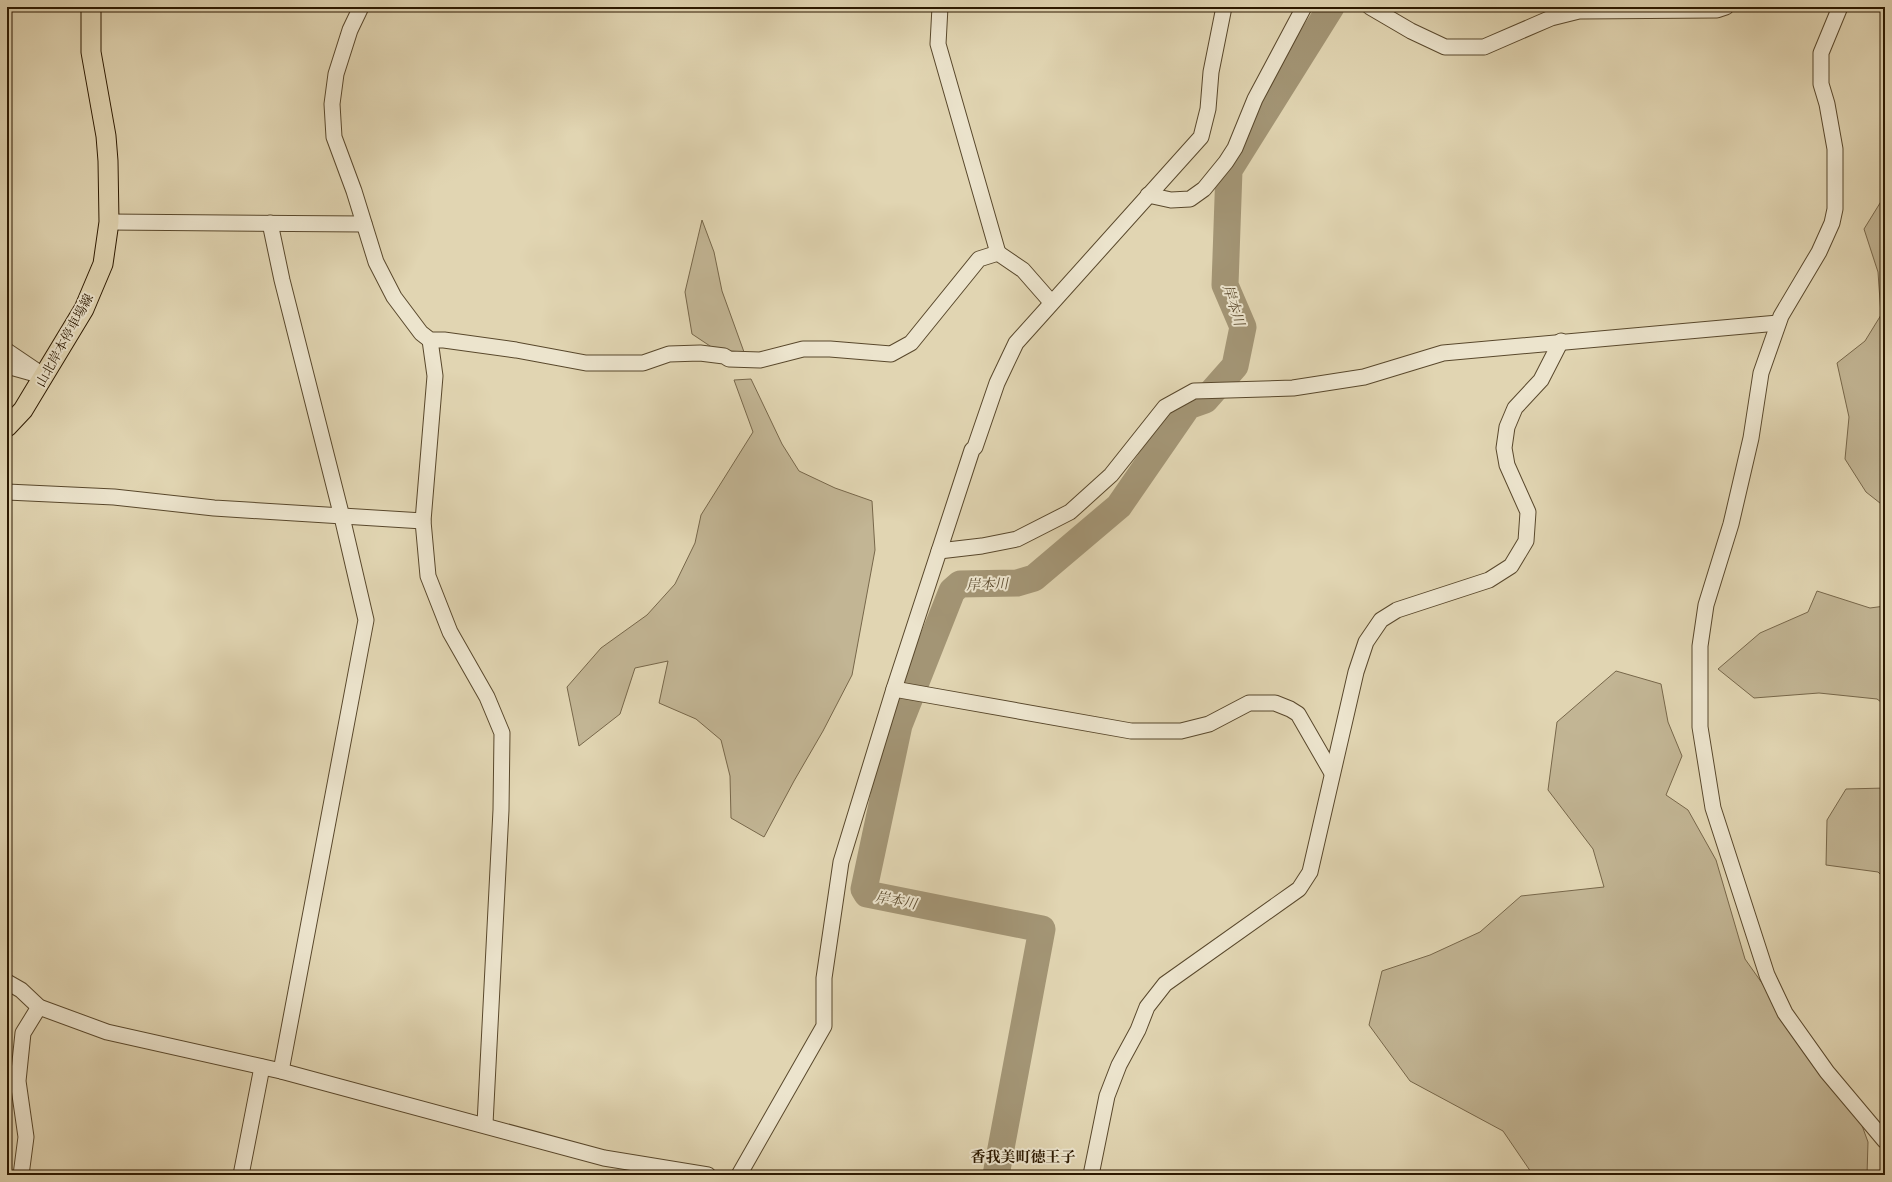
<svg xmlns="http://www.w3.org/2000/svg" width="1892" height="1182" viewBox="0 0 1892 1182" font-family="'EB Garamond','Noto Serif JP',serif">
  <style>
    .green { fill: #c2b594; stroke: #77674a }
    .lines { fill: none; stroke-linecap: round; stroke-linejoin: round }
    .river { stroke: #a39575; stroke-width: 27 }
    .minor-casing { stroke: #59482c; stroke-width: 17 }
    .major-casing { stroke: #2c1900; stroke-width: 21 }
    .minor { stroke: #ece4cd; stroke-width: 15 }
    .major { stroke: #e1d5b2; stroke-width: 19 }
    .labels { text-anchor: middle; stroke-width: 4; stroke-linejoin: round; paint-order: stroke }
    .street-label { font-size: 13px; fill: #2c1900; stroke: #ece4cd }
    .water-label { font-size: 14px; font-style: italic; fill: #5c4b2f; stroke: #ece4cd }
    .quarter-label { font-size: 15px; font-weight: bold; fill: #2c1900; stroke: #ece4cd }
  </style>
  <rect width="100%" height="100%" fill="#e1d5b2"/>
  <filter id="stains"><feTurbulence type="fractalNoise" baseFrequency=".005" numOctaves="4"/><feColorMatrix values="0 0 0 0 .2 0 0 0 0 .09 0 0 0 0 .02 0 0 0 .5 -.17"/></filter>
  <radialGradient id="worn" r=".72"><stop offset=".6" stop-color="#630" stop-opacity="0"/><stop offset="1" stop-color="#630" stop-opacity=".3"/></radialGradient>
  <g class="green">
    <polygon points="1885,195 1885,507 1866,492 1845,459 1849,417 1837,363 1865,341 1881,315 1878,272 1864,229"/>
    <polygon points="702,220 714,252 722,291 744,352 716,350 692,334 685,292"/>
    <polygon points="751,379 782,444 799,471 835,488 872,501 875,550 852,675 823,731 794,781 764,837 731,818 730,776 721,740 696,719 659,703 668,661 635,668 620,714 579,746 567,687 601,648 647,615 675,584 695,543 701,515 753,432 734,380"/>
    <polygon points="1817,591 1870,608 1885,606 1885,705 1877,699 1819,693 1754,698 1718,669 1760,633 1808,612"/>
    <polygon points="1616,671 1661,684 1668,722 1682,756 1666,795 1688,810 1716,860 1745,959 1793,1027 1849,1090 1868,1142 1867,1175 1533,1175 1503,1131 1410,1081 1369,1025 1382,971 1430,955 1480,932 1521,896 1604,887 1593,849 1548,790 1557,722"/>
    <polygon points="1885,788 1885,879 1878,872 1826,865 1827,820 1846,789"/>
  </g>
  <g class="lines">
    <polyline class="river" points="996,1175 1042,929 867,894 864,889 899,725 952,591 960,584 1017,583 1034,578 1119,506 1188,406 1205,400 1235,366 1243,327 1225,285 1229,170 1331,7"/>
    <defs>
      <g id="minor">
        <polyline points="361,7 350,30 336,74 332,104 334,137 354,191 376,262 394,297 421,333 430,340 444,340 516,350 586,363 643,363 669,354 700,353 724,356 729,359 760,360 803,349 830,349 891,354 911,343 979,259 998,253 1023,270 1051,302"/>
        <polyline points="940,7 938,44 998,253"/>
        <polyline points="1370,7 1411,31 1445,47 1484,47 1551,18 1579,11 1717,10 1726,7"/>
        <polyline points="1840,7 1821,53 1821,84 1827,104 1835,149 1835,209 1832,223 1819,252 1781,316 1761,373 1751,438 1731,524 1706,605 1700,646 1700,727 1713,808 1767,975 1785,1013 1827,1072 1885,1141"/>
        <polyline points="1148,195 1171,200 1190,199 1204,189 1226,162 1235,148 1255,99 1304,7"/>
        <polyline points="109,222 364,224"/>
        <polyline points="270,223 282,280 342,517 366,620 281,1071"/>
        <polyline points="430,340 435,376 423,521 428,576 450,632 487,697 502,733 501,810 485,1124"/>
        <polyline points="7,351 44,376"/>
        <polyline points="7,366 32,373"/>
        <polyline points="7,492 114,497 214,508 423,521"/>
        <polyline points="939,551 982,546 1017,539 1070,512 1111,475 1165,407 1194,391 1293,388 1364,377 1443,353 1778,323"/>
        <polyline points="894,689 1131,731 1181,731 1209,724 1249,703 1275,703 1290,709 1298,714 1332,773"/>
        <polyline points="7,982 21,990 39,1007 107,1032 281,1071 604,1158 708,1175"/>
        <polyline points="21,1175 26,1137 18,1081 23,1033 39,1007"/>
        <polyline points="241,1175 262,1067"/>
        <polyline points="739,1175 824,1026 824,978 841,862 894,689 972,450 975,447 997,383 1016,343 1201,137 1208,109 1211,72 1224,7"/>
        <polyline points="1091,1175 1107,1096 1119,1065 1138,1030 1147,1007 1165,984 1299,889 1310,872 1356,672 1366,642 1381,620 1397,610 1489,580 1511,566 1526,541 1528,512 1507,465 1504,448 1507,427 1515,408 1541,380 1561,341"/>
      </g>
      <polyline id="major" points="7,427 23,410 84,309 103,264 109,222 108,161 106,136 91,52 91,7"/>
    </defs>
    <use href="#minor" class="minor-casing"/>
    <use href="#major" class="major-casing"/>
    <use href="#minor" class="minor"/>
    <use href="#major" class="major"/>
  </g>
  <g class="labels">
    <g class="street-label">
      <text transform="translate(64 340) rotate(-61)" y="5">山北岸本停車場線</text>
    </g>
    <g class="water-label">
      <text transform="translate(1234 305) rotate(73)" y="5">岸本川</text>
      <text transform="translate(987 584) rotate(-2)" y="5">岸本川</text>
      <text transform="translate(896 900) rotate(11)" y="5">岸本川</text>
    </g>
    <g class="quarter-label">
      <text x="1023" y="1162">香我美町徳王子</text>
    </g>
  </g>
  <rect width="1892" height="1182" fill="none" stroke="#e1d5b2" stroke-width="24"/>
  <rect x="8" y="8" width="1876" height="1166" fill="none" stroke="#2c1900" stroke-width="2"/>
  <rect x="12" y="12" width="1868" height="1158" fill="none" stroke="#2c1900"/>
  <rect width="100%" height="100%" filter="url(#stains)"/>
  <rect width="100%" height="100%" fill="url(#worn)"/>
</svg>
